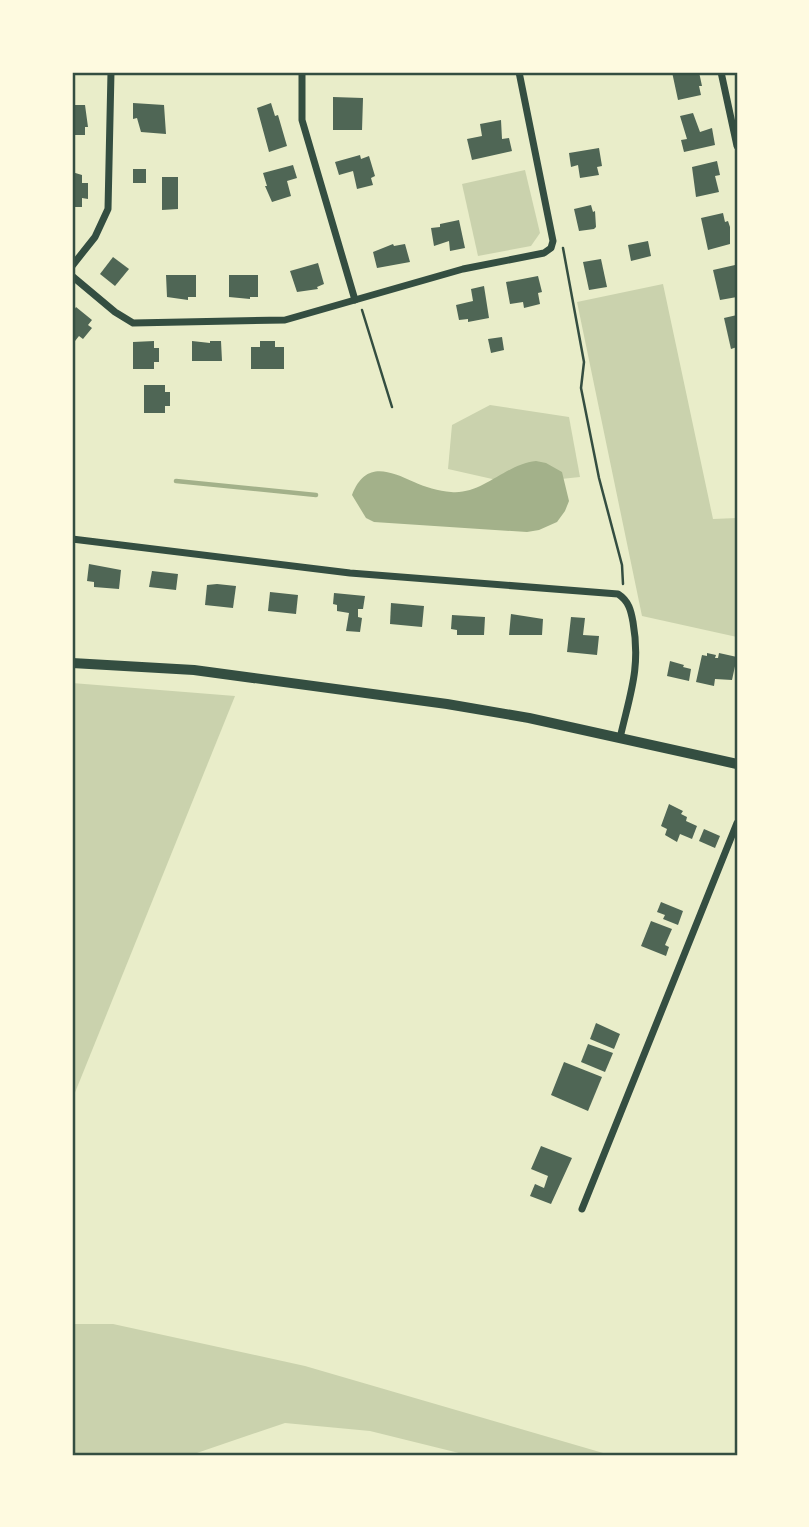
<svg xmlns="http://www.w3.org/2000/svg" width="809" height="1527" viewBox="0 0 809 1527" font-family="'Public Sans',sans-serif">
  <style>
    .green { fill: #cad2ad }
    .water { fill: #a3b18a }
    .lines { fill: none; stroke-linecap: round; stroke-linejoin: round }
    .stream { stroke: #a3b18a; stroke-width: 4.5 }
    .building { fill: #4f6655 }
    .path { stroke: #344e41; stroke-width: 2.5 }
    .minor { stroke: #344e41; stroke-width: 7 }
    .tertiary { stroke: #344e41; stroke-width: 10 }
    .neatline { fill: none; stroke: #344e41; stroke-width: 2.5 }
  </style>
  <rect width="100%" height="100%" fill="#e9edc9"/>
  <g class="green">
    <polygon points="525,170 540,233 531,246 478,256 462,184"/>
    <polygon points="663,284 713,519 737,518 737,637 642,616 577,302"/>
    <polygon points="490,405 569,417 580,477 514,484 448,469 452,425"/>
    <polygon points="72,683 235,696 72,1100"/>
    <polygon points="72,1324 113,1324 305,1366 610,1455 467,1455 370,1431 285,1423 191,1455 72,1455"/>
  </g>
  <path class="water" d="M536,461L546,463L562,472L569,501L565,511L557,522L539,530L527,532L374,522L366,518L352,495C365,461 388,470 414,482C424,487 439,491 451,492C483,495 505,464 536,461Z"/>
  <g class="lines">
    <polyline class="stream" points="176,481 316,495"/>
  </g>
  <g class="building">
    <polygon points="672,72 699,72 702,86 699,86 701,95 678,100"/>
    <polygon points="333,97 363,98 362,130 333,130"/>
    <polygon points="133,103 164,105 166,134 141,132 137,118 133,119"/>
    <polygon points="271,103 275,116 278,115 287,146 269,152 257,108"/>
    <polygon points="72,105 85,105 88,127 85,127 85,135 72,135"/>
    <polygon points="693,113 700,132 712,128 715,145 684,152 681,140 687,139 680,116"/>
    <polygon points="501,120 502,139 509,138 512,151 472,160 467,139 482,136 480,124"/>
    <polygon points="599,148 602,166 597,167 599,175 580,178 578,165 571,167 569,153"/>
    <polygon points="360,155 361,159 369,156 375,176 371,178 373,185 357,189 353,171 339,175 335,162"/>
    <polygon points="717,161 720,175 715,176 719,192 696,197 692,167"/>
    <polygon points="293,165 297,178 287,181 291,196 272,202 265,186 267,186 263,173"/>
    <rect x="133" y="169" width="13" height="14"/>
    <polygon points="72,172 82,175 82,183 88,183 88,199 82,198 82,207 75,207 75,210 72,210"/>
    <polygon points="162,177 178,177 178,209 162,210"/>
    <polygon points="591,205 593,212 595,211 596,227 594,229 579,231 574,209"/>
    <polygon points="723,213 725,222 728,221 730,227 730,244 708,250 701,218"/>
    <polygon points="459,220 465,248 450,251 449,241 434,246 431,228 440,227 440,224"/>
    <polygon points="648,241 651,256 631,261 628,245"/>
    <polygon points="393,244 394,246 405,244 410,262 377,268 373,252"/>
    <polygon points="113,257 129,269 115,286 100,274"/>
    <polygon points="601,259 607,287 589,290 583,262"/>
    <polygon points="318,263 324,284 317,287 318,289 297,292 290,271"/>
    <polygon points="735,265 737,297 720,300 713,270"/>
    <polygon points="166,275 196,275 196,297 188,297 188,300 167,297"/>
    <polygon points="229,275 258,275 258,297 250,297 250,299 229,297"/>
    <polygon points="538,276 542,292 538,293 540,304 524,308 523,302 510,304 506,282"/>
    <polygon points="484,286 489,318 468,322 468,319 459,320 456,305 473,301 471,289"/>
    <polygon points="76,307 92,320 88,325 92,328 83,339 79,336 75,341 72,339 72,313"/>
    <polygon points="737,315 737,347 731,349 724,318"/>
    <polygon points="502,337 504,350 491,353 488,339"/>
    <polygon points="154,341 154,348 159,348 159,362 154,362 154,369 133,369 133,342"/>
    <polygon points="192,341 210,343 210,341 221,341 222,361 192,361"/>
    <polygon points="260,341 275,341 275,347 284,347 284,369 251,369 251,347 260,347"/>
    <polygon points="144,385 165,385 165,392 170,392 170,406 165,406 165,413 144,413"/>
    <polygon points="89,564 121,570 119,589 94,587 94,582 87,581"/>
    <polygon points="152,571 178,574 176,590 149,587"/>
    <polygon points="217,584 236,586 233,608 205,605 207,585"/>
    <polygon points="270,592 298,595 296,614 268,611"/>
    <polygon points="334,593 365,596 363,609 358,609 358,617 362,618 360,632 346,631 349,613 337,611 337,605 333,604"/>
    <polygon points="391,603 424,606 422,627 390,624"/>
    <polygon points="511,614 543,619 542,635 509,635"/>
    <polygon points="452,615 485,617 484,635 457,635 457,630 451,629"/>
    <polygon points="571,617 585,618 583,635 599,636 597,655 567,652"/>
    <polygon points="707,653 716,655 715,658 718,658 719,653 737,657 732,680 715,679 714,686 696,682 702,655 707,656"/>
    <polygon points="670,661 684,665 683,667 691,669 689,681 667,676"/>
    <polygon points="669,804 683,811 681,814 687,817 686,821 697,826 692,839 680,834 677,842 665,835 667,829 661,826"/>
    <polygon points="704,829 720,836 715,848 699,841"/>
    <polygon points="661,902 683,911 678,925 663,919 665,915 657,912"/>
    <polygon points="651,921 672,929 665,945 669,947 666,956 641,946"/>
    <polygon points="596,1023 620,1034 614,1049 590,1039"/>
    <polygon points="588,1044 613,1053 605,1072 581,1062"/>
    <polygon points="564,1062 602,1077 588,1111 551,1095"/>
    <polygon points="541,1146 572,1158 551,1204 530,1196 535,1184 544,1188 548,1176 531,1169"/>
  </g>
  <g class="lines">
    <g class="path">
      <polyline points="563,248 584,362 581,388 599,478 622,565 623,584"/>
      <polyline points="362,310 392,407"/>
    </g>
    <g class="minor">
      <polyline points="302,72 302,120 355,300"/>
      <polyline points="721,72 737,146"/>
      <polyline points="72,266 95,237 108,209 111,72"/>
      <polyline points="72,276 115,312 133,323 285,320 463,269 544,253 551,248 553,241 519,72"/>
      <path d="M72,539L350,573L618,594C629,601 631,611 633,622C641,668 630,694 620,738"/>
      <polyline points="582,1209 737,823"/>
    </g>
    <polyline class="tertiary" points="72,663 194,670 447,704 529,718 737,764"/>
  </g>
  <rect width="809" height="1527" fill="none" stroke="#fefae0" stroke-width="147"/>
  <rect x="74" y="74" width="662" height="1380" class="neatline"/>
</svg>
